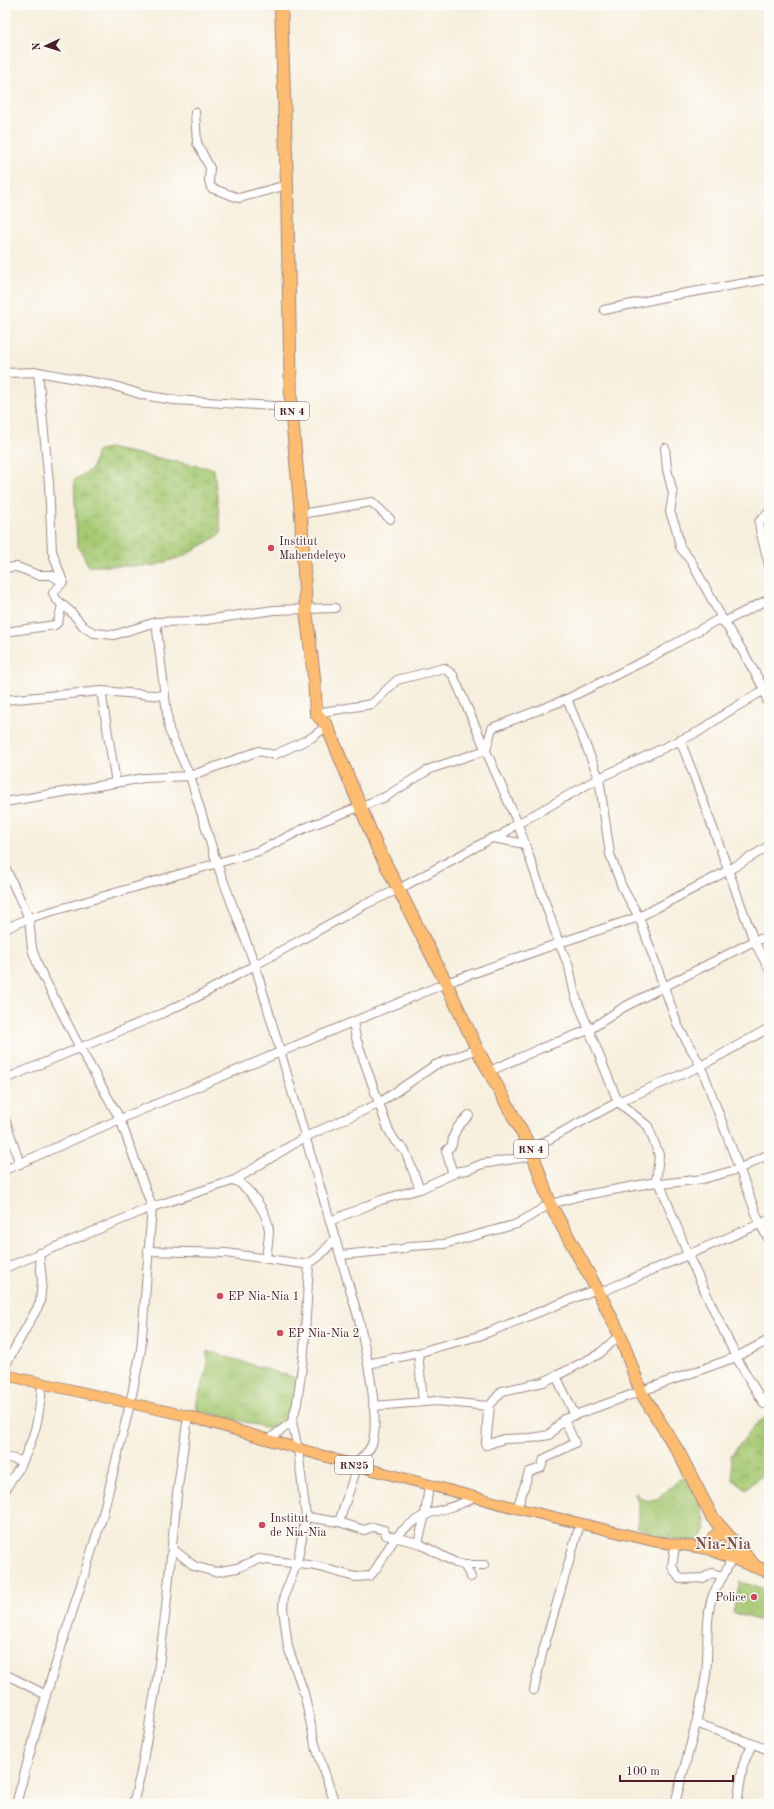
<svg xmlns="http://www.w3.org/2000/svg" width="774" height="1809" viewBox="0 0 774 1809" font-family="'Old Standard TT',serif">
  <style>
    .grass { fill: url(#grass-tufts); stroke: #78744e }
    .wetland { fill: url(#wetland-marsh); stroke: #78744e }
    .park { fill: url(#park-dots); stroke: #78744e }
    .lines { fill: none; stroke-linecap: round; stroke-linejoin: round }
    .minor-casing { stroke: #a08784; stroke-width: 10 }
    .major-casing { stroke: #a08784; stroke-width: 12 }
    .highway-casing { stroke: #a08784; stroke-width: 14 }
    .minor { stroke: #fff; stroke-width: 8 }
    .major { stroke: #fdbc70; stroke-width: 10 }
    .highway { stroke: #fdbc70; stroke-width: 12 }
    .poi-dot { fill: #d1495b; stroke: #fdfcf7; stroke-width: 1.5 }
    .labels { text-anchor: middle; stroke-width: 3; stroke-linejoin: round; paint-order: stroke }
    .shield { fill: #fdfcf7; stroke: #806168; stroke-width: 1 }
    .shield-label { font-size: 11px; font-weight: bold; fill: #4a1f2b }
    .poi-label { font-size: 12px; fill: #4a1f2b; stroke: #fdfcf7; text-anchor: start }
    .district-label { font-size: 16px; font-weight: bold; fill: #7f524a; stroke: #fdfcf7 }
  </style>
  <defs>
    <pattern id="grass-tufts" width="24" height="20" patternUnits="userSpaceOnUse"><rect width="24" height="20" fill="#a6c972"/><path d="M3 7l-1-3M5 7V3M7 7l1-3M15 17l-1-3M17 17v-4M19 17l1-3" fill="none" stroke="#90ac63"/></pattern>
    <pattern id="wetland-marsh" width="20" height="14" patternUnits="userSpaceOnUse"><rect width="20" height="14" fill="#a6c972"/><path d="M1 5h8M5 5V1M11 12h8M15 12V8" fill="none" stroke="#90ac63"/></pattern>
    <pattern id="park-dots" width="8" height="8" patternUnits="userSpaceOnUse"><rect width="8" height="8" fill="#a6c972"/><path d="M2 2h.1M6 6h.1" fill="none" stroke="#90ac63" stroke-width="1.8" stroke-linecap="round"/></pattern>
  </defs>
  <rect width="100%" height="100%" fill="#fdfcf7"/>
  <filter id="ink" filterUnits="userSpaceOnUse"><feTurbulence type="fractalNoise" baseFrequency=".025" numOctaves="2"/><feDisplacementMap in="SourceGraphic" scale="8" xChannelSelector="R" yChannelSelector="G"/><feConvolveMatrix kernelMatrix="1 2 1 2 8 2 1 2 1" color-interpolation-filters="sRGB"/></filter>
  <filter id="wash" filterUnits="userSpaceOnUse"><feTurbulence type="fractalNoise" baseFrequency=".012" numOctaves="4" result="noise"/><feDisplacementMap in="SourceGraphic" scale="16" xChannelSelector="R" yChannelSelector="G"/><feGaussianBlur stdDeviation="0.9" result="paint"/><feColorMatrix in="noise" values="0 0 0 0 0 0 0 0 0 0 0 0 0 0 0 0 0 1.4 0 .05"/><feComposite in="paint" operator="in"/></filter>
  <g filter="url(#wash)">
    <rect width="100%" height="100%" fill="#f6efdd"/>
    <polygon class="grass" points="207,1351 299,1379 290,1421 276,1430 197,1410 197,1401 207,1369"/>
    <g class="wetland">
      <polygon points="108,448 214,469 221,534 184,556 153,566 89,566 77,545 74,480 92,469 97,451"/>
      <polygon points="769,1416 769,1466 764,1474 746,1489 733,1480 731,1455 757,1423"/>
    </g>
    <g class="park">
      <path d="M683,1476C692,1486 720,1533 696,1540C682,1545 650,1531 636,1527C641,1514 639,1505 635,1493L646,1501L659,1498Z"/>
      <polygon points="740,1582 769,1590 769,1623 733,1613"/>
    </g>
  </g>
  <g filter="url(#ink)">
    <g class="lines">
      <defs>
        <g id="minor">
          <polyline points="195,112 197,143 210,168 209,180 211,188 239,198 287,185"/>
          <polyline points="604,310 669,296 769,279"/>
          <polyline points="38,372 49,483 52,551 63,582 53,593 56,599 71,612 84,627 94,633 114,635 156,622 199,621 274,610 335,608"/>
          <polyline points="5,373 38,372 115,386 143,395 174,400 291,407"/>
          <polyline points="665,448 667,469 673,494 670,512 676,528 680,547 691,561 724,622 742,650 764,689 769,707"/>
          <polyline points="769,512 759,522 761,534 769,565"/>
          <polyline points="301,514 372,502 390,519"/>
          <polyline points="5,568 17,567 38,575 51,575 63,582"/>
          <path d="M156,622L169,730L190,776L217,864L255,965L359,1320C365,1348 381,1419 372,1444C369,1452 361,1459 354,1465L355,1473L339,1522"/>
          <polyline points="5,632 55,625 58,622 62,605"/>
          <polyline points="101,691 116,783"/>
          <polyline points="567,699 599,778 610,854 622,887 639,917 678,1026 701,1066 760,1224 769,1240"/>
          <polyline points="5,700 101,691 165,696"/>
          <polyline points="316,713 372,704 397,680 444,668 453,675 518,824 559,943 569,967 575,995 618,1102 648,1126 659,1155 656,1182 660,1184 688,1255 736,1357 764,1404"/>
          <polyline points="680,740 694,776 754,941 769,969"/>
          <polyline points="5,802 144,778 190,776 259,751 274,755 311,738 327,726"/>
          <polyline points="493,838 525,844"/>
          <polyline points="5,867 29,918 32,949 39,968 80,1048 120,1119 152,1207 141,1350 130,1404 102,1518 46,1695 16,1804"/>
          <polyline points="5,929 29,918 259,851 307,827 385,797 430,769 486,750 492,728 567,699 650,658 717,620 724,622 769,599"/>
          <polyline points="353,1022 356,1038 388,1129 395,1141 405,1151 420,1189"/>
          <polyline points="490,1071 539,1049 589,1030 624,1007 754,941 769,936"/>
          <polyline points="5,1079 163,1013 197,997 366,904 399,889 492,838 502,835 512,827 599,778 700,731 726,713 769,687"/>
          <polyline points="5,1119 20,1164"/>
          <polyline points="531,1149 618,1102 701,1066 769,1028"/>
          <polyline points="5,1170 120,1119 446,983 559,943 639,917 729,870 769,846"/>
          <polyline points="453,1174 446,1151 452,1145 453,1137 457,1128 469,1115"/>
          <path d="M235,1180C251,1190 267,1211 269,1230C269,1240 267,1249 266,1258"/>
          <polyline points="660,1184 703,1179 739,1169 769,1154"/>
          <polyline points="330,1221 381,1200 420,1189 459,1171 467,1170 482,1164 532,1156"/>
          <path d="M148,1251L226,1253L303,1264C317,1263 326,1248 336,1238"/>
          <polyline points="341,1255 403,1249 410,1246 444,1244 517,1224 550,1204 580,1196 656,1182"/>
          <polyline points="309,1264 304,1352 297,1403 292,1422 298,1449 306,1517 297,1563 284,1596 283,1608 288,1647 304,1693 315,1744 335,1804"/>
          <polyline points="5,1268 152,1207 235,1180 305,1137 378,1104 435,1065 477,1049"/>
          <polyline points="599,1293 769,1220"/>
          <polyline points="418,1353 423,1401"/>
          <polyline points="368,1364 418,1353 437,1347 479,1336 597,1289"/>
          <polyline points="5,1366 40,1303 42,1281 39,1253"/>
          <polyline points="556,1376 575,1415"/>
          <polyline points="373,1406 437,1401 488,1406 486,1445 490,1405 502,1391 543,1382 556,1376 599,1354 620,1335"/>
          <polyline points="268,1440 292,1422"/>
          <polyline points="486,1445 504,1439 531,1438 549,1435 564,1419 736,1357 769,1340"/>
          <polyline points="5,1457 22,1461"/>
          <path d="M5,1492C8,1482 16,1474 21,1465C35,1436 40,1416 42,1384"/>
          <polyline points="517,1509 529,1472 541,1468 544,1459 575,1443 564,1419"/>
          <polyline points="306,1517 339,1522 364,1530 373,1527 384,1530 386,1535 418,1543 425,1515 429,1485"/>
          <polyline points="418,1543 456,1563 464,1565 471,1577"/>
          <polyline points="675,1545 672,1567 680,1579 703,1578 712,1573 722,1576"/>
          <path d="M172,1548L194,1566L215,1572L237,1568L259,1559L316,1566L355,1577L370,1576C383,1563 387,1544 402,1531C409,1525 416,1519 425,1515C442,1508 457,1508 474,1497"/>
          <polyline points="464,1565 484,1565"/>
          <polyline points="5,1674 46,1695"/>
          <polyline points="534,1690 542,1654 580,1524"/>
          <polyline points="696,1723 769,1750"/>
          <polyline points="133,1804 141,1772 157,1680 166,1608 177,1494 188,1416"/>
          <path d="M675,1804C685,1761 700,1718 706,1674C709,1650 705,1624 711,1601C715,1585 728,1573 731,1557"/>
          <polyline points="737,1804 743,1765 752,1744"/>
        </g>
        <path id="major" d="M5,1375L188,1416L354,1465L520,1509L653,1541C674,1545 695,1545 715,1551"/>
        <g id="highway">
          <polyline points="281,5 287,185 291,407 301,514 306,610 314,677 316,713 327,726 377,847 446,983 477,1049 531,1149 550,1204 599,1293 620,1335 641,1392 679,1453 712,1517 755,1566"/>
          <polyline points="726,1534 720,1533 713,1538 712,1546 715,1551 723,1553 730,1548 731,1543 729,1538"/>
          <polyline points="720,1553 769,1572"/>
        </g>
      </defs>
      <use href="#minor" class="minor-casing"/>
      <use href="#major" class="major-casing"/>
      <use href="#highway" class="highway-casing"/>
      <use href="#minor" class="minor"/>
      <use href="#major" class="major"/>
      <use href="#highway" class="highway"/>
    </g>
  </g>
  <g class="poi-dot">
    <circle cx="271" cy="548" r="4"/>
    <circle cx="220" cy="1296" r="4"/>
    <circle cx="280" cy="1333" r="4"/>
    <circle cx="262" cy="1525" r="4"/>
    <circle cx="754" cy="1597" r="4"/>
  </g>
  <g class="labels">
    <g class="shield">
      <rect x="275" y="402" width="34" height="18" rx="3"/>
      <rect x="514" y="1140" width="34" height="18" rx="3"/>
      <rect x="335" y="1456" width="38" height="18" rx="3"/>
    </g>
    <g class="shield-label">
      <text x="292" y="415">RN 4</text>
      <text x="531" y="1153">RN 4</text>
      <text x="354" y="1469">RN25</text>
    </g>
    <g class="poi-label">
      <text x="279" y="545">Institut<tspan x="279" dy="14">Mahendeleyo</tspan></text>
      <text x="228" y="1300">EP Nia-Nia 1</text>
      <text x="288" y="1337">EP Nia-Nia 2</text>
      <text x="270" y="1522">Institut<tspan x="270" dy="14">de Nia-Nia</tspan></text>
      <text x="746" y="1601" text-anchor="end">Police</text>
    </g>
    <g class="district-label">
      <text x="723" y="1549">Nia-Nia</text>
    </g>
  </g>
  <rect width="774" height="1809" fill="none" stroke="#fdfcf7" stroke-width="20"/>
  <g transform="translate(46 46) rotate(266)" stroke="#fdfcf7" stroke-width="3" paint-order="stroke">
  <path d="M0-3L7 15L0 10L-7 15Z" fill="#4a1f2b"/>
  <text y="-6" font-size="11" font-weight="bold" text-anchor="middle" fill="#4a1f2b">N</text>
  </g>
  <path d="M620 1775v6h113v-6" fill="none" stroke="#4a1f2b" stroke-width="2"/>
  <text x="626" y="1775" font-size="12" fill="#4a1f2b" stroke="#fdfcf7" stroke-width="3" paint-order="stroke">100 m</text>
</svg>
